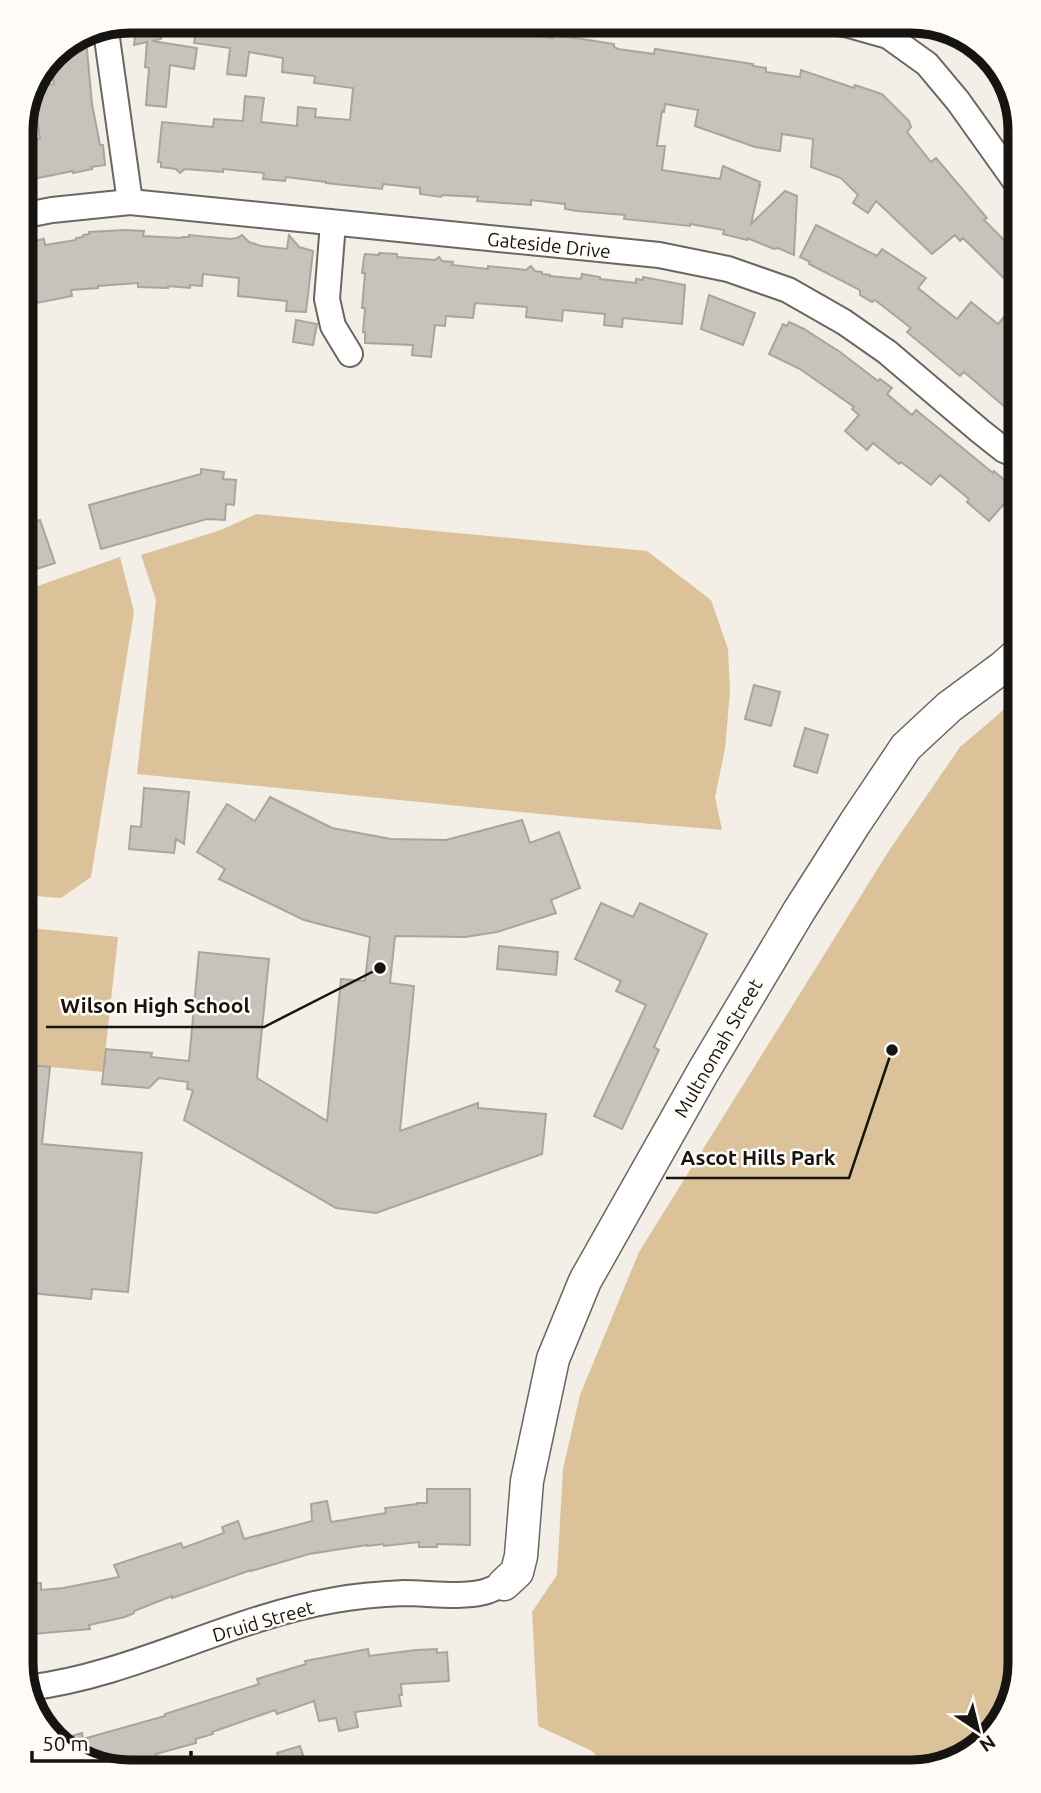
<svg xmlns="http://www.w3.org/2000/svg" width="1041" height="1793" viewBox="0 0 1041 1793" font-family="Ubuntu,sans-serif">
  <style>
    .green { fill: #dcc298 }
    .building { fill: #c7c2ba; stroke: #a9a59d; stroke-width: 2 }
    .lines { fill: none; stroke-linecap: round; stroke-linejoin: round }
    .minor-casing { stroke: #6b6760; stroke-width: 28 }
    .tertiary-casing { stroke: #6b6760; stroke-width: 35 }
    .minor { stroke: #fff; stroke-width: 24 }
    .tertiary { stroke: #fff; stroke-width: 32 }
    .labels { text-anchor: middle; stroke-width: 5; stroke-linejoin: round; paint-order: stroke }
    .street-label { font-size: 19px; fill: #161411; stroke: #fffcf7 }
    .rim { fill: none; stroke: #161411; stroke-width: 9 }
    .leader { fill: none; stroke: #161411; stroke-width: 2.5 }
    .callout-dot { fill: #161411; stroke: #fffcf7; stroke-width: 2.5 }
    .callout-label { font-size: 21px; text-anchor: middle; font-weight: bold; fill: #161411; stroke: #fffcf7; stroke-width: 5; stroke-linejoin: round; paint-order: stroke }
  </style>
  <rect width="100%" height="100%" fill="#f3eee6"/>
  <g class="green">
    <polygon points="256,514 647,551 711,600 728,649 730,691 725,749 715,797 722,830 582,818 137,774 156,600 141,555 221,530"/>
    <polygon points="120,557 134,612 91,877 61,898 21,895 21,592"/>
    <polygon points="1020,696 1020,1663 1002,1723 958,1761 910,1772 611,1772 592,1751 538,1726 532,1612 557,1575 563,1469 580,1395 639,1252 890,849 960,747"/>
    <polygon points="21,927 118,937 103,1072 21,1064"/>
  </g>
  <g class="building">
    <polygon points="137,21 164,21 161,39 152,41 197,48 194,69 170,65 166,107 146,105 149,68 145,67 147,42 134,45"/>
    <polygon points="198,21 431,21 430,24 464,29 466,21 472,21 475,25 511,30 510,32 553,38 553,35 576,38 614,44 614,47 618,49 654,54 655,49 753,64 753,66 766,68 766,72 800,77 801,70 854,88 855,85 882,94 909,121 911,127 907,132 931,162 936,158 987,218 984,220 1020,256 1020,294 963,238 960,241 955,235 932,254 876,201 868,213 853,203 858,195 841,178 811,167 813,139 782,134 780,151 755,147 695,126 698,110 665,104 664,112 662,111 657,146 665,146 662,170 720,179 723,166 760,182 759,185 760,185 751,224 785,191 797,196 794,255 778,248 774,249 747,238 747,240 723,234 724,230 690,224 690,226 624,219 625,215 577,211 565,209 565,204 531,200 531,205 477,201 478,197 442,195 441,197 420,194 420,188 383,184 382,189 326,183 326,182 286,177 285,181 263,179 264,173 223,169 223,172 185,169 180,173 176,169 161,167 161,162 158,162 162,122 213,127 214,119 243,121 245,96 264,98 261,122 297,126 298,107 316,109 315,117 350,120 353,88 314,83 315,76 282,72 283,58 249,52 246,76 227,74 230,48 194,43"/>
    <polygon points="86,39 92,104 100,145 103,145 105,165 91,167 92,169 73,173 73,171 33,179 32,175 28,176 27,171 21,172 21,143 40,139 34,97 38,87 54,84 50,59 53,53"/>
    <polygon points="816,225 877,256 882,249 926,278 918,288 957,319 971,302 998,324 1020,298 1020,401 1011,412 964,372 960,376 907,332 911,328 875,300 872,302 860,295 860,290 809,264 810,262 800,257"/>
    <polygon points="125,230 144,231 143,236 181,238 182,237 189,237 189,235 231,239 237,238 242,235 249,242 261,246 287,249 289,235 299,247 313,251 306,312 286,311 287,301 238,296 239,278 203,274 202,286 190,285 190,288 168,286 168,288 138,287 138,283 98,286 98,288 71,290 72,296 21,306 21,243 44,239 45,245 76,240 76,238 83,237 83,235 89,234 89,232"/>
    <polygon points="379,253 397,254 397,257 435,260 439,257 442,261 453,262 452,265 488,269 488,266 526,270 531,266 535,271 542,272 542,274 550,275 550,276 581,279 582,274 600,277 600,279 636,283 636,279 643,280 643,277 685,285 682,324 623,318 622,327 604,325 605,314 563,310 562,321 526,317 527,307 475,303 473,318 446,316 445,326 435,325 431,357 412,355 413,345 365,343 365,332 363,332 365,308 362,308 365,273 362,273 364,258 365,254 379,255"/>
    <polygon points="709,295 755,313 743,345 701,329"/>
    <polygon points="296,320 317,324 313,345 293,342"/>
    <polygon points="789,322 804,329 840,352 878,381 880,379 892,388 887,394 912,415 916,410 993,473 994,471 1016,490 989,521 967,502 969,499 940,475 931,485 901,462 899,464 873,443 867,450 845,431 859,415 852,409 854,407 800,369 769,354 783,324 787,326"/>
    <polygon points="201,469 224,472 223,479 236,480 234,505 226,504 225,520 207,519 101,549 89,505 201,474"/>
    <polygon points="40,520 55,563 21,574 21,526"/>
    <polygon points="754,685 780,692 771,726 745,719"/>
    <polygon points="805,728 828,735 817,773 794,766"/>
    <polygon points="144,788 189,792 184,844 176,839 174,853 129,849 131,826 141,827"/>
    <polygon points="270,797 332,828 391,839 446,840 522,820 530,843 559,832 580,888 551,900 556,913 497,932 465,937 395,936 390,983 414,986 400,1131 478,1103 478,1108 546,1114 542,1154 376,1213 336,1208 184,1120 193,1090 187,1089 188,1082 159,1078 149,1088 102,1084 106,1049 152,1053 151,1057 189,1061 199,952 269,959 257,1078 327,1121 341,979 365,981 370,937 304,920 219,879 225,869 197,852 227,804 255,821"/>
    <polygon points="601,903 633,917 640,903 707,934 654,1047 659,1050 622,1129 594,1116 646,1005 616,991 621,981 575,959"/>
    <polygon points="499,946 558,952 556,975 497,969"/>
    <polygon points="21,1064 50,1067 42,1144 142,1153 128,1292 92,1289 91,1299 21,1292"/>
    <polygon points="427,1489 470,1489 470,1545 437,1544 437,1547 419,1547 419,1542 384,1546 384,1544 367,1546 367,1545 309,1554 251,1571 251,1570 172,1598 172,1596 134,1611 134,1613 125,1617 89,1625 90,1629 21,1635 21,1584 41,1583 41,1590 63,1588 119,1577 114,1565 181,1543 183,1548 224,1533 222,1527 238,1521 244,1539 312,1521 311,1504 327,1501 331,1522 386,1513 385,1508 417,1504 417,1503 427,1503"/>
    <polygon points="368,1649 369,1656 416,1650 437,1649 437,1653 447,1652 449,1681 401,1684 402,1695 399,1695 401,1706 355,1712 358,1727 339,1731 336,1718 319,1721 314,1701 277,1714 275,1710 212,1732 213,1734 196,1739 196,1743 156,1754 157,1758 137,1763 136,1758 127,1760 127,1757 103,1765 70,1754 58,1740 82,1733 83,1739 165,1716 165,1714 259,1684 257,1679 306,1664 305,1661"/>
    <polygon points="300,1746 307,1767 284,1772 277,1753"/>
  </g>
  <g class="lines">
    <defs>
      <g id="minor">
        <polyline points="824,21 849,25 888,36 927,64 958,101 1020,188"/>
        <polyline points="106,31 130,202"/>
        <polyline points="21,216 52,210 130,202 659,255 728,269 788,290 844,322 887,352 980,431 1004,450 1020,457"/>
        <polyline points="333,223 327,299 333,326 350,354"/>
        <path d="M27,1688C134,1675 229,1618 335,1600C357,1596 382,1594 404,1593C428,1593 461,1598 484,1592C491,1590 498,1586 504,1584"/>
      </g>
      <polyline id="tertiary" points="504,1584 517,1572 521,1556 527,1481 553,1359 585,1281 703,1072 799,911 855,823 906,747 949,707 1003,667 1020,652"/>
    </defs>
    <use href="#minor" class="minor-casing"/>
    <use href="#tertiary" class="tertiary-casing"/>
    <use href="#minor" class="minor"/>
    <use href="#tertiary" class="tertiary"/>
  </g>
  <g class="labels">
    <g class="street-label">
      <text transform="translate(549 245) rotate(6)" y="7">Gateside Drive</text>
      <text transform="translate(718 1048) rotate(-60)" y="7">Multnomah Street</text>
      <text transform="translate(263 1621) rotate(-16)" y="7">Druid Street</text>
    </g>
  </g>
  <path d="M0 0H1041V1793H0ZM130 33H911A97 97 0 0 1 1008 130V1663A97 97 0 0 1 911 1760H130A97 97 0 0 1 33 1663V130A97 97 0 0 1 130 33Z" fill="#fffcf7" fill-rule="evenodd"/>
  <path class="rim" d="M130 33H911A97 97 0 0 1 1008 130V1663A97 97 0 0 1 911 1760H130A97 97 0 0 1 33 1663V130A97 97 0 0 1 130 33Z"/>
  <path class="leader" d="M380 968L264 1027H46M892 1050L849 1178H666"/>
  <g class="callout-dot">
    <circle cx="380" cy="968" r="7"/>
    <circle cx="892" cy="1050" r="7"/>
  </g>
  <g class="callout-label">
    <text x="155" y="1013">Wilson High School</text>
    <text x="758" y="1165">Ascot Hills Park</text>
  </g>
  <g transform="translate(978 1730) rotate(145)" stroke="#fffcf7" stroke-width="5" paint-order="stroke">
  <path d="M0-5L12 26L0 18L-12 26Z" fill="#161411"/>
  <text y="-10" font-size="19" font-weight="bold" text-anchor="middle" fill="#161411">N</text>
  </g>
  <path d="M32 1751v10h159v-10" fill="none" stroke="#161411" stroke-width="3.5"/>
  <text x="42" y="1751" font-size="21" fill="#161411" stroke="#fffcf7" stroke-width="5" paint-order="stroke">50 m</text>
</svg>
